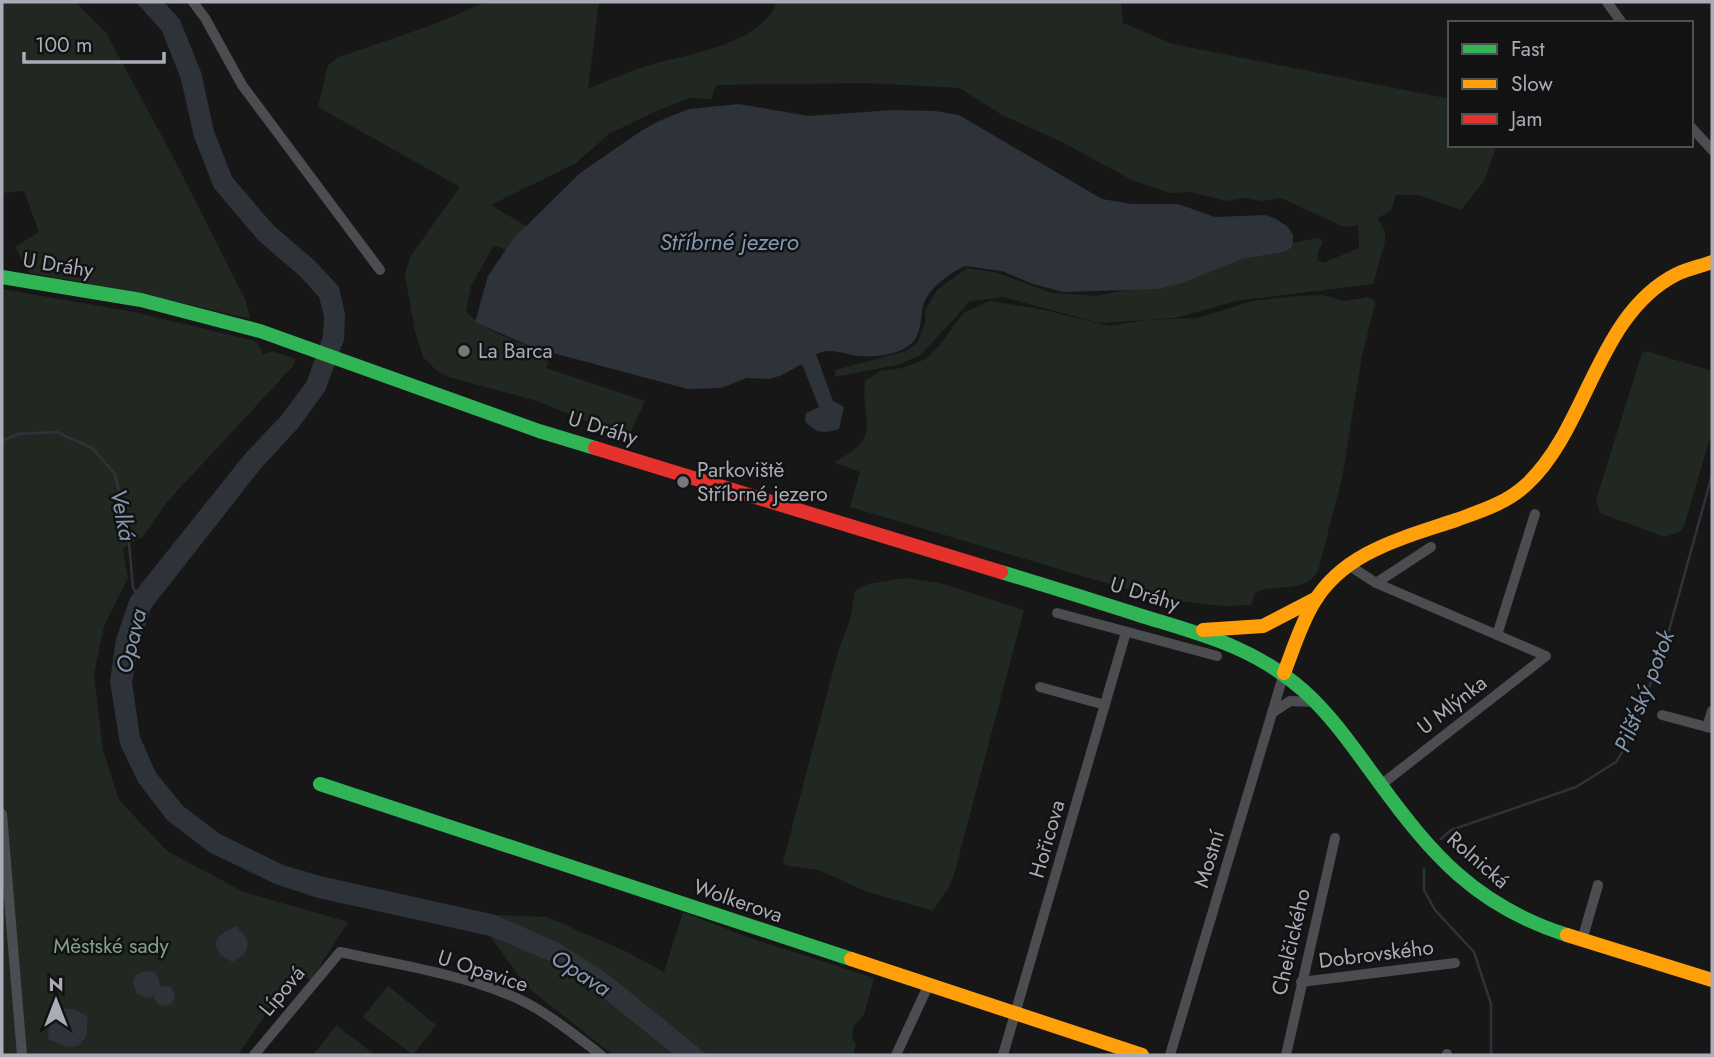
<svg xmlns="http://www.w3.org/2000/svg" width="1714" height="1057" viewBox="0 0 1714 1057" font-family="Jost,sans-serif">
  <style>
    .green { fill: #212822 }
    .water { fill: #2e333a }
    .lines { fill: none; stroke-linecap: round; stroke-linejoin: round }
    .stream { stroke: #2e333a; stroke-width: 2.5 }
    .street { stroke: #4c4d50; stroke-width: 10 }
    .fast { stroke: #30b455; stroke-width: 14 }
    .slow { stroke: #ff9f0a; stroke-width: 14 }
    .jam { stroke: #e5322d; stroke-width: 14 }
    .poi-dot { fill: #77787f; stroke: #121213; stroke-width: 2.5 }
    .labels { text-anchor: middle; stroke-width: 5; stroke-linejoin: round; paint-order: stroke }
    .street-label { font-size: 21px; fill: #aaacb7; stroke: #121213 }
    .poi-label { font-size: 21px; fill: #aaacb7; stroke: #121213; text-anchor: start }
    .park-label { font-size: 21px; fill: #82a187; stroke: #121213 }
    .water-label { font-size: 23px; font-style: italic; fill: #8397b0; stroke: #121213 }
  </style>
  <rect width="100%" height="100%" fill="#171718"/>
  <g class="green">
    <polygon points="2,2 75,2 105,31 173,157 246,301 250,319 140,293 29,273 15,247 39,232 24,191 2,193"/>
    <path d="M486,2H599L588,89C606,81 625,73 643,67C684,54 759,47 777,2H1121L1123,23L1173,44L1450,99V145H1497L1484,181L1461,210L1419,195H1396L1391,211L1377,218L1385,231V241L1373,284L1236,301L1175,318L1148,320L1198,318L1252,301L1296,296L1323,295L1345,301L1368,297L1374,300L1375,303L1362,356L1342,478L1318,571C1303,596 1265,582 1255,594C1253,598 1252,602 1251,605L1222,606L1160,599L850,507L860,472L834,462C885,438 860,421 865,381L880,371L902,368L926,359L943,341L963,313L990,301L1044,310L1109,326L1146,320L1099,323L1003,297L970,301L921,355L897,365L835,377V370L906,351L917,343L926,321L925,311L937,290L967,268L998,273L1052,293L1096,296L1194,277L1242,259L1284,252L1290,248L1293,243L1318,238L1323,242L1319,249L1317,260L1323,263L1359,248L1358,225L1344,227L1281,198L1262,201L1246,198L1227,201L1190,192L1170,193L1132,180L1062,142L1002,115L960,88L867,83L716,85L711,99L690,98L654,112L609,134L576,163L491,205L526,226L506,250L494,245L471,286L466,312C487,333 523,345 552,353L546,368L645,401L628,438L537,401L449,377L436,370L423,357L415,331L405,275L410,257L460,187L318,107L328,65L339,57L432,25Z"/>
    <polygon points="2,289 134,312 255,341 261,349 262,355 272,351 296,359 293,366 166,503 142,538 139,538 123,549 128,578 104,626 94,674 103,750 119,800 167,851 244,892 348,922 311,980 303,976 281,1005 275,1001 238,1055 2,1055"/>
    <polygon points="1646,351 1712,371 1712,431 1684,526 1679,532 1665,537 1600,513 1596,500 1642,353"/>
    <polygon points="906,578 940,583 1024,610 955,871 950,885 933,911 865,891 819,870 785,865 783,862 838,652 850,620 855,591 868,584"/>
    <polygon points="683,912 750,938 874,978 864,1015 853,1027 852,1037 856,1045 853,1055 708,1055 605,972 559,943 496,915 547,917 625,951 664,972"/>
    <polygon points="490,936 549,961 593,990 674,1055 613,1055 527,987"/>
    <polygon points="388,986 436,1025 413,1055 363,1017"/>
    <polygon points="337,1025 341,1029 375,1055 313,1055"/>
  </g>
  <g class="water">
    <polygon points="136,2 164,2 180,20 201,72 214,131 232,177 274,226 315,261 339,287 345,314 344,340 325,391 298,428 261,468 151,608 139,644 132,682 140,737 156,773 183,806 220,834 283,865 324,877 496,915 559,943 605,972 708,1055 674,1055 593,990 549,961 490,936 318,898 275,884 209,852 167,820 138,782 120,744 110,682 116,639 130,598 245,454 282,415 307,381 323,336 324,316 319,297 300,276 259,241 214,188 194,137 181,79 162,31"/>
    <path d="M739,104L808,116L894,110L935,111L959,115L1102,199L1132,204H1178L1215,217L1265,215L1276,219L1288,227L1293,235V243L1291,248L1284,252L1242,259L1179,284L1158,289L1063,292L1033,284L1002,271L965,266C948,274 924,291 922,311C920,326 920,340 905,348C894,355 875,357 863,356C845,356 833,346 816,354L833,401L844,407L839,429C823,434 816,433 805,421L806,413L819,407L802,364L782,375L770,379L747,378L721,388L688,389L534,348L475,322L488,276L513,239L580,173L641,131L659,121L689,109Z"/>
    <path d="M236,926C242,933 256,945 241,956C238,958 235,960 232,962C229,959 222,957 219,952C209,937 227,931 236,926Z"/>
    <polygon points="143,971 154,972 158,977 160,986 171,987 175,995 172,1004 161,1006 155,1000 154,996 146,998 137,994 133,982 136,975"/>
    <path d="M63,1008L77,1010L88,1018C86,1023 88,1029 86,1035C78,1057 58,1043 48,1039C50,1025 45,1015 63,1008Z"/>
  </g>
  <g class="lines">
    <g class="stream">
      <polyline points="2,441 18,434 57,432 92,448 115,474 128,533 133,587 136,594"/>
      <polyline points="1441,839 1451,830 1576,787 1616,762 1626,746 1663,652 1712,475"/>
      <polyline points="1424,869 1424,890 1435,910 1474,952 1491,1004 1491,1055"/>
    </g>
    <g class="street">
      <polyline points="193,2 205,18 242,85 380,270"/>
      <polyline points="1607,2 1622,23"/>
      <polyline points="1691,127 1712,150"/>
      <polyline points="1347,564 1376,583 1546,656 1382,784"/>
      <polyline points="1376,583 1431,547"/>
      <polyline points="1057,613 1217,656"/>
      <polyline points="1497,635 1535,514"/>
      <polyline points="1040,687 1105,705"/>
      <polyline points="1272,713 1290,701 1315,702"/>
      <polyline points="1662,715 1707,727"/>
      <polyline points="1712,728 1707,727 1712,711"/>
      <polyline points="2,814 22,1055"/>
      <polyline points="1582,940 1598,885"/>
      <polyline points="1301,982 1455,963"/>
      <path d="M254,1055L340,952C394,964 455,973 507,994C542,1008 571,1032 601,1055"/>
      <polyline points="896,1055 928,986"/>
      <polyline points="1003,1055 1126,632"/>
      <polyline points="1170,1055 1284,673"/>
      <polyline points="1286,1055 1335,838"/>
      <polyline points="1447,1055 1447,1054"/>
    </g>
    <g class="fast">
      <polyline points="2,277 141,300 260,331 539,431 595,448"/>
      <path d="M1001,572C1048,586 1095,601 1142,616C1204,635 1254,647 1304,691C1333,717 1355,750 1378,781C1432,855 1476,906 1567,935"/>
      <polyline points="320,784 851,959"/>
    </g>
    <g class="slow">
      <polyline points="1203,630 1263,626 1317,598"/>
      <path d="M1284,673C1293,650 1300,626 1313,604C1343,552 1403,538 1456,520C1481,511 1507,503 1527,484C1588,427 1597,314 1677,274C1688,269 1701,266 1712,262"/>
      <polyline points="1567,935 1712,980"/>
      <polyline points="851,959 1142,1055"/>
    </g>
    <polyline class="jam" points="595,448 1001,572"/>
  </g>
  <g class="poi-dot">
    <circle cx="464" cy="351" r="7"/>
    <circle cx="683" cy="482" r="7"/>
  </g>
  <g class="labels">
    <g class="street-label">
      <text transform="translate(58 265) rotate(9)" y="7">U Dráhy</text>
      <text transform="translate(603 428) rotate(17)" y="7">U Dráhy</text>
      <text transform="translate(1145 594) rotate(17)" y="7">U Dráhy</text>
      <text transform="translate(1452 705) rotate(-38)" y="7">U Mlýnka</text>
      <text transform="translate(1047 839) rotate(-74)" y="7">Hořicova</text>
      <text transform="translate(1209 859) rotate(-73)" y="7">Mostní</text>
      <text transform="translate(1478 860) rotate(41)" y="7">Rolnická</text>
      <text transform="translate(738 901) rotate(19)" y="7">Wolkerova</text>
      <text transform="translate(1291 942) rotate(-77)" y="7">Chelčického</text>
      <text transform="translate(1376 954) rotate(-7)" y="7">Dobrovského</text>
      <text transform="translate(483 971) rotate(18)" y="7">U Opavice</text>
      <text transform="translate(282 991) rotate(-50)" y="7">Lípová</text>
    </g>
    <g class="poi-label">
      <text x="478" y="358">La Barca</text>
      <text x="697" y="477">Parkoviště<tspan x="697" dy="24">Stříbrné jezero</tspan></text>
    </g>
    <g class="park-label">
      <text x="111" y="953">Městské sady</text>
    </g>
    <g class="water-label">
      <text x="729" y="250">Stříbrné jezero</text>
      <text transform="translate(123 515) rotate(79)" y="8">Velká</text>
      <text transform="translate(131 641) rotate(-76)" y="8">Opava</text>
      <text transform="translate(1644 691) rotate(-69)" y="8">Pilšťský potok</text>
      <text transform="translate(581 973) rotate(33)" y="8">Opava</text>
    </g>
  </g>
  <rect width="1714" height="1057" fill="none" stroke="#aaacb7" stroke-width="7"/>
  <rect x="1448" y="21" width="245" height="126" fill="#121213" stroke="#4f5055" stroke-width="2"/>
  <rect x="1462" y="44" width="35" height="10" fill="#30b455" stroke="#4f5055" stroke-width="2"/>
  <text x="1511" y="56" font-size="21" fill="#aaacb7">Fast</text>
  <rect x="1462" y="79" width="35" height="10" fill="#ff9f0a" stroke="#4f5055" stroke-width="2"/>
  <text x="1511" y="91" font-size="21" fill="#aaacb7">Slow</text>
  <rect x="1462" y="114" width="35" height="10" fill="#e5322d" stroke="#4f5055" stroke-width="2"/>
  <text x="1511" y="126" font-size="21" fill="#aaacb7">Jam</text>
  <g transform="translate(56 1001)" stroke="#121213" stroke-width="5" paint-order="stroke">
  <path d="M0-5L12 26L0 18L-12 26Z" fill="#aaacb7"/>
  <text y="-10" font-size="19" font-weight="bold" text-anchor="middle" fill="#aaacb7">N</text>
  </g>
  <path d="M24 52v10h140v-10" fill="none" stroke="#aaacb7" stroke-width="3.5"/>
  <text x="35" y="52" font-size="21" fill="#aaacb7" stroke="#121213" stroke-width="5" paint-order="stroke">100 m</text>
</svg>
